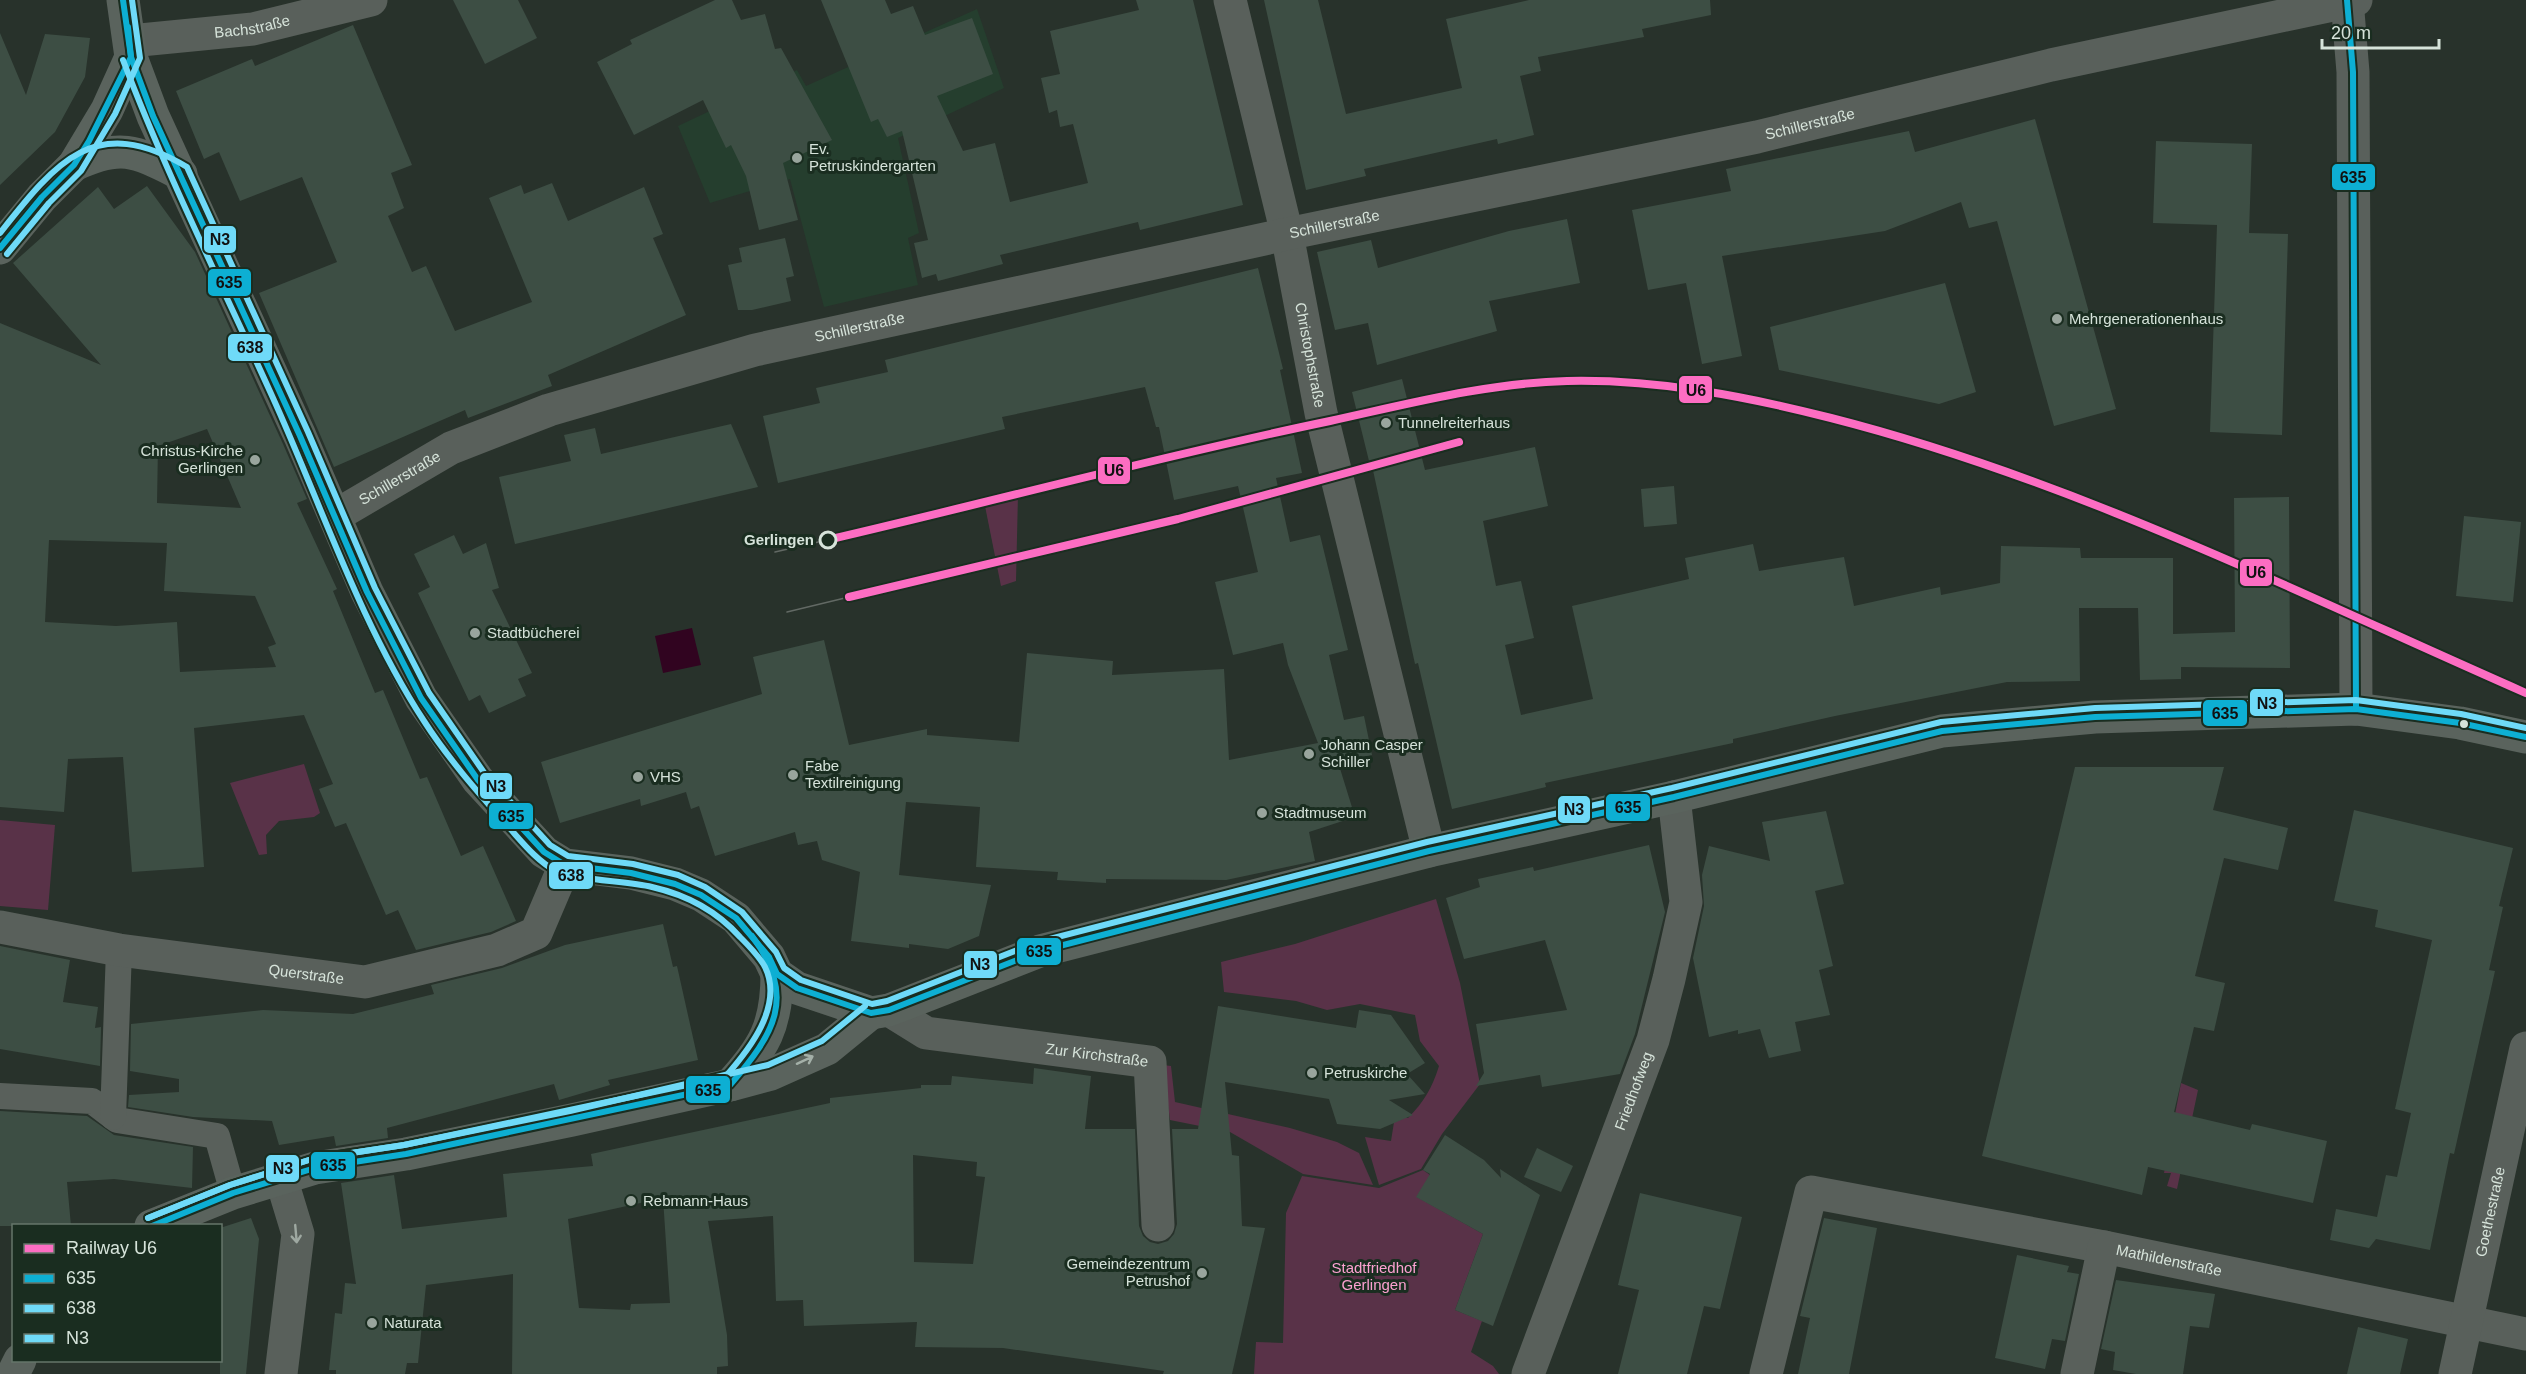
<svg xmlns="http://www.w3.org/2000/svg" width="2526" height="1374" viewBox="0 0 2526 1374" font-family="Arial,sans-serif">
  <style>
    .built { fill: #253e2e }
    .green { fill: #593248 }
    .water { fill: #310420 }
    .building { fill: #3d4e44; fill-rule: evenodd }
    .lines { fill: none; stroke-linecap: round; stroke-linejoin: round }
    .pedestrian { stroke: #59605b; stroke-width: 26 }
    .minor { stroke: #59605b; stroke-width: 33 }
    .secondary { stroke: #5a635d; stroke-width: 33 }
    .tram { stroke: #626964; stroke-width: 1.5 }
    .bus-1-casing { stroke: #1a2d20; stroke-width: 10 }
    .bus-2-casing { stroke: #1a2d20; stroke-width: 10 }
    .bus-3-casing { stroke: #1a2d20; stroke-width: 10 }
    .bus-1 { stroke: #0dafd3; stroke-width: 6 }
    .bus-2 { stroke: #6fdaf8; stroke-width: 6 }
    .bus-3 { stroke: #6fdaf8; stroke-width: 6 }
    .rail-1-casing { stroke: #1a2d20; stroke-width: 12 }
    .rail-1 { stroke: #fc6dc2; stroke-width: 8 }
    .oneway { stroke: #a4b0a8 }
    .oneway2 { stroke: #9ea8a1 }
    .poi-dot { fill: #99a59d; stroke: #1a2d20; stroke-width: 2 }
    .stop-dot { fill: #1a2d20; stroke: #d6e3da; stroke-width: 3 }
    .bus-dot { fill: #d6e3da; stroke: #1a2d20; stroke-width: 2 }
    .labels { text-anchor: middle; stroke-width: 6; stroke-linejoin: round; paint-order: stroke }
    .street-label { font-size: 15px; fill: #d6e3da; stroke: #1a2d20 }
    .poi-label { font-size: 15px; fill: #d6e3da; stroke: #1a2d20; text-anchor: start }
    .stop-label { font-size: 15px; font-weight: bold; fill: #d6e3da; stroke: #1a2d20; text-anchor: end }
    .park-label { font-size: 15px; fill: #fca1d1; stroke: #1a2d20 }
    .line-badge { stroke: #1a2d20; stroke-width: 2 }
    .pale-badge-label { font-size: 16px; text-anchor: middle; font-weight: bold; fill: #111 }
  </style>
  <rect width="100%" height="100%" fill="#28322b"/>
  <polygon class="built" points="977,9 1004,88 898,138 919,233 908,238 918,285 824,307 790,179 710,203 678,126 797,70 806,86"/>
  <g class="green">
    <polygon points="1018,494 1016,581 1001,586 984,501"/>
    <polygon points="304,764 320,813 314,817 279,821 266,835 267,854 259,855 230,783"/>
    <polygon points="0,820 55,825 48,910 0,906"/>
    <path d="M1436,899L1460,983L1480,1084L1442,1134L1421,1169L1379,1185L1365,1137L1391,1141L1395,1116L1408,1118C1424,1102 1432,1088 1439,1066L1420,1041L1415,1015L1360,1004L1327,1010L1296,1001L1224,992L1221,962L1295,944Z"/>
    <polygon points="1163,1065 1171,1066 1175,1102 1290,1128 1337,1142 1359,1153 1373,1185 1303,1174 1230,1132 1170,1120"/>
    <polygon points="2181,1083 2198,1090 2177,1189 2167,1186 2171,1173 2164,1173"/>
    <polygon points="1423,1170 1430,1175 1417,1197 1483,1234 1455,1310 1482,1321 1471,1352 1493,1366 1499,1374 1254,1374 1256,1342 1283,1343 1286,1213 1302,1176 1379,1188"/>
  </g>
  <polygon class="water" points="692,628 701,665 663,673 655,636"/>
  <g class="building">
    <polygon points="453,0 518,0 537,38 485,64"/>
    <polygon points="715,0 732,0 741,20 765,14 775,49 781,48 832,140 783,163 798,220 759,230 746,176 731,145 726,148 703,100 634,135 597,62 632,44 630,40"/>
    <polygon points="821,0 885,0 891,14 913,6 925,35 972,18 993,74 937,96 963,151 995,143 1010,202 1088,183 1073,124 1060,127 1057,110 1049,113 1041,78 1060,74 1050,31 1139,10 1136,0 1193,0 1243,205 1140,230 1138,222 1000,255 1003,264 938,281 936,274 922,278 914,243 928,240 902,131 887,137 878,119 871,122"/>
    <polygon points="1264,0 1318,0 1346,114 1462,88 1446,19 1529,0 1710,0 1711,15 1642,29 1644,37 1538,57 1541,71 1520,76 1534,135 1498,144 1497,139 1364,169 1366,176 1306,190"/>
    <polygon points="353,25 412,165 391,173 404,208 388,216 412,272 426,266 455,331 532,302 489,198 521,185 524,194 552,183 568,221 644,187 663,234 653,238 686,315 548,375 552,386 468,418 465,410 334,467 259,293 337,262 302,177 240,201 219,152 204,159 176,91 252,59 255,66"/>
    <polygon points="0,33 26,95 45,34 90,38 85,77 55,132 0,185"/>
    <polygon points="2035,119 2116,409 2054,426 1997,221 1969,228 1961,202 1885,231 1722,256 1742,356 1702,364 1686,283 1648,290 1632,210 1731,191 1726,169 1909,131 1915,152"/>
    <polygon points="2156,141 2252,144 2249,233 2288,234 2282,435 2210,432 2217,225 2153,223"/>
    <path d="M147,186L195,252L283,444L307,499L297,503L337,589L333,591L375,693L383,690L420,779L427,777L461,856L483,846L516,921L491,932L416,950L398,910L386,915L346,823L335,827L319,789L333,784L304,715L194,728L204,867L132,872L123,757L68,759L64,812L0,807V323L101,365L13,263L98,187L114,209ZM207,429L241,508L157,503L158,446ZM49,540L167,543L164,591L255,596L276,644L268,647L276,667L180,672L177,622L116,626L45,622Z"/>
    <polygon points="1567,219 1580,283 1489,301 1497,331 1377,365 1368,323 1335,330 1317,252 1371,240 1378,268 1509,231"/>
    <polygon points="785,238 794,276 786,278 791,301 752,310 738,310 728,265 742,262 739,248"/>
    <polygon points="1258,268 1283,369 1280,370 1302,473 1276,478 1290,542 1320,535 1348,650 1329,655 1344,720 1364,716 1372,755 1338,762 1355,817 1309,832 1315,861 1226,880 1106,879 1106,883 1057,880 1058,872 976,867 980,807 906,802 899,875 991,885 979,936 948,949 909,944 909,948 851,941 860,872 822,860 817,841 798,845 795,832 715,856 699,806 691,809 686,792 641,806 640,799 560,823 541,762 762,694 753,657 824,640 849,745 927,729 927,735 1019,742 1027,653 1113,661 1112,675 1224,669 1229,760 1318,743 1288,665 1283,643 1233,655 1215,582 1258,572 1238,486 1174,500 1159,427 1156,427 1145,387 1002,417 1005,429 778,483 763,416 820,403 816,388 888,372 885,360"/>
    <polygon points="1945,283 1976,392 1939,404 1779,370 1770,327"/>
    <polygon points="1402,379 1425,470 1535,447 1548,506 1483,521 1496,586 1521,581 1534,638 1505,645 1521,715 1593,699 1572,606 1689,579 1685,558 1753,544 1759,571 1844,557 1854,606 1940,587 1941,595 2000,583 2001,546 2080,548 2081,558 2173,558 2173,634 2235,632 2234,498 2289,497 2290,668 2181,667 2181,679 2140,680 2138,608 2079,608 2080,681 2007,682 1835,716 1733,739 1733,743 1545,783 1546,787 1452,809 1418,663 1415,664 1371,461 1369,461 1352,392"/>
    <polygon points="731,424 758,487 515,544 499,477 571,461 564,435 595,428 601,454"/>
    <polygon points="1674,486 1677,524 1644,527 1641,489"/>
    <polygon points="2464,516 2521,522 2513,602 2456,596"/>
    <polygon points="454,535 463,554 486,543 499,588 492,590 532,673 518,679 526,696 489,713 480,695 469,701 418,593 430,587 414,554"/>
    <polygon points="2075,767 2224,767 2213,810 2288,828 2278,870 2224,858 2195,976 2225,983 2214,1031 2194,1027 2174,1112 2250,1130 2252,1124 2327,1141 2313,1203 2148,1167 2142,1195 1982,1156"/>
    <polygon points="2354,810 2513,848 2499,906 2503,907 2489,970 2495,971 2454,1154 2450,1153 2430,1250 2376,1239 2369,1248 2330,1240 2336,1209 2377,1217 2386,1175 2397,1177 2411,1113 2395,1109 2432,940 2375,927 2378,910 2334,901"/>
    <polygon points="1826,811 1844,884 1815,891 1833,966 1819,970 1830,1015 1795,1022 1801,1051 1769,1058 1760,1029 1738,1034 1738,1030 1709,1037 1693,958 1704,906 1702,875 1709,846 1770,861 1762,822"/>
    <polygon points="1649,845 1665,912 1635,1034 1620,1074 1542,1087 1540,1075 1476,1086 1484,1073 1476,1024 1567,1010 1545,940 1464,959 1446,898 1480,887 1478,879 1533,867 1534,871"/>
    <polygon points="663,924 673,967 677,966 698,1060 608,1080 610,1085 559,1100 554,1084 387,1128 388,1138 336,1146 334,1136 279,1145 272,1121 193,1117 128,1107 129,1095 179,1092 179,1079 130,1071 131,1024 263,1010 353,1014 434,994 431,985 502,968 565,945"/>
    <polygon points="0,946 70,960 63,1002 98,1007 95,1028 101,1027 100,1066 0,1049"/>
    <path d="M1218,1006L1356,1028L1359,1010L1391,1015L1425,1063L1407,1074L1425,1094L1389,1100L1413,1115L1380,1129L1337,1124L1329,1099L1225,1082L1232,1155L1239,1156L1242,1226L1265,1228L1232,1374H1163L1164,1371L1003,1348L915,1347L917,1322L804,1326L803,1300L776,1301L773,1216L708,1221L727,1335L728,1366L717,1367V1374H512L513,1274L426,1285L418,1363H407L405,1374H336V1370H329L335,1313L342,1314L345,1283L356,1284L341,1183L394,1175L402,1229L507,1217L503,1174L593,1166L591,1154L830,1103V1098L921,1088V1085H951L952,1076L1033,1084L1034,1068L1091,1076L1085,1129H1135L1139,1226L1143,1236L1150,1242L1158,1244L1168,1241L1174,1234L1177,1224L1172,1129H1198ZM913,1155L977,1162L976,1176L985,1177L973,1264L914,1262ZM663,1198L670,1303L631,1304L630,1310L579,1308L568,1219Z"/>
    <polygon points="0,1111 87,1116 114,1135 193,1147 192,1188 114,1179 67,1182 71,1226 0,1226"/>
    <polygon points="1445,1135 1484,1160 1501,1178 1500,1169 1540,1195 1493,1326 1455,1310 1483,1234 1416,1197 1430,1174 1423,1170"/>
    <polygon points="1537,1148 1573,1166 1561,1192 1524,1177"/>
    <polygon points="1640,1193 1742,1217 1720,1309 1704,1306 1687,1374 1618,1374 1639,1290 1618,1285"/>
    <polygon points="251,1218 259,1239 246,1374 220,1374 220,1228"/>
    <polygon points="1824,1218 1877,1228 1849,1374 1798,1374 1810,1318 1800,1316"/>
    <polygon points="2017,1255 2069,1266 2067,1272 2079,1274 2065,1341 2052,1339 2045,1369 1995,1358"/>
    <polygon points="2116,1280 2215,1294 2209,1328 2190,1326 2183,1374 2136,1374 2113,1370 2115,1352 2101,1349"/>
    <polygon points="2358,1327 2408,1339 2400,1374 2347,1374"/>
  </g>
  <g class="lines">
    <g class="pedestrian">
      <polyline points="0,1096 92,1101 117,1120 217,1136 233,1193"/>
      <polyline points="113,1117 119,950"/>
    </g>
    <g class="minor">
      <path id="s1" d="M1230,0L1287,234L1321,413L1429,851"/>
      <polyline points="2347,0 2353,72 2356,709"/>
      <path id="s2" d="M130,41L253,29L371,0"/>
      <path id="s3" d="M335,516L451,448L549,410L755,350L1287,234L1757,137L2051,65L2356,0"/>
      <path id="s4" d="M0,927L119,950L365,982L497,950L536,933L565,865"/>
      <path id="s5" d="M889,1010L926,1033L1150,1062L1158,1225"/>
      <polyline points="281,1178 298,1234 281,1374"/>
      <path id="s6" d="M1528,1374L1653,1040L1669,979L1686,902L1674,797"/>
      <path id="s7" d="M1766,1374L1811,1192L2104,1247L2526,1334"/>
      <polyline points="2077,1374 2104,1247"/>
      <path id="s8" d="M2455,1374L2526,1048"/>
    </g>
    <g class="secondary">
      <polyline points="131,57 153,116 300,436 367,592 421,698 478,780 544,852 565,865 631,873 675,884 701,895 736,918 769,957 777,974 797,988 871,1013 889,1010 1040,951 1429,851 1674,797 1942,731 2095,717 2356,709 2460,723 2526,737"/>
      <path d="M74,165C122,143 135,151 181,174"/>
      <polyline points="0,248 42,197 74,165 107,110 131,57 123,0"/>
      <path d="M730,1085C764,1048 777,1026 777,974"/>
      <polyline points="151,1226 233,1193 315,1168 406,1154 572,1120 730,1085 771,1074 827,1049 871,1013"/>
      <polyline points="13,1374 20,1360"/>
    </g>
    <g class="tram">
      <polyline points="775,552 827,540"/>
      <polyline points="787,612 849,597"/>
    </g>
    <defs>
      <g id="bus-1">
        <polyline points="123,0 131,57 153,116 300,436 367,592 421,698 478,780 544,852 565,865 631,873 675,884 701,895 736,918 769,957 777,974 797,988 871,1013 889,1010 1040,951 1429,851 1674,797 1942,731 2095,717 2356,709 2460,723 2526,737"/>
        <polyline points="2347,0 2353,72 2356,709"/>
        <polyline points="0,248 42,197 74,165 89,141 131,57 128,27"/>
        <path d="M152,1226L233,1193L315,1168L406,1154L730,1085C775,1033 797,997 752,936"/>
      </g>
      <g id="bus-2">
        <path d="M123,60C167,176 222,285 273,398C321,504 360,623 424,721C447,757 476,790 504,822C520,839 535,860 556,871C576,880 626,881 652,887C687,895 716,910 740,937C749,946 759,956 765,967C784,1006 749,1050 725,1077L404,1145L312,1159L230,1185L148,1218"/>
        <polyline points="7,254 49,203 81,171 115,114 140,58 132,0"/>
      </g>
      <g id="bus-3">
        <path d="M0,233C56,162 95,112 187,167L308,432L375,588L429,693L485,774L550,845L568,856L633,864L678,875L705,887L742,912L776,952L784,968L801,980L872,1004L887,1001L1038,942L1427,842L1672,788L1941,722L2095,708L2356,700L2461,714L2526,728"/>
        <polyline points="148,1218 230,1185 312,1159 404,1145 570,1111 768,1065 822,1041 865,1006"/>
      </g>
    </defs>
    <use href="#bus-1" class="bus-1-casing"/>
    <use href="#bus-2" class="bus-2-casing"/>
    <use href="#bus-3" class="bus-3-casing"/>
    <use href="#bus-1" class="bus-1"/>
    <use href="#bus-2" class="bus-2"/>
    <use href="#bus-3" class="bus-3"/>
    <defs>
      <g id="rail-1">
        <path d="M827,540C995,501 1161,456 1330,421C1408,404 1487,383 1567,381C1656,379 1745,396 1831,418C2074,480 2298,593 2526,693"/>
        <polyline points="849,597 1178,519 1459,442"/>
      </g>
    </defs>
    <use href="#rail-1" class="rail-1-casing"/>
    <use href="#rail-1" class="rail-1"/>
  </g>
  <defs><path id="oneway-shaft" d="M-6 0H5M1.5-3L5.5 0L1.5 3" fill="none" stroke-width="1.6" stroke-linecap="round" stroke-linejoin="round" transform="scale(1.5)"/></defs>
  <use class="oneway" href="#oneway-shaft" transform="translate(805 1060) rotate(-25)"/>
  <use class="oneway2" href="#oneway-shaft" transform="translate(296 1234) rotate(85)"/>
  <g class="poi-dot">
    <circle cx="797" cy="158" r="6"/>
    <circle cx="2057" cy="319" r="6"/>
    <circle cx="1386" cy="423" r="6"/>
    <circle cx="255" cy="460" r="6"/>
    <circle cx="475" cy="633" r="6"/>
    <circle cx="1309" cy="754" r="6"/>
    <circle cx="793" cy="775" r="6"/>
    <circle cx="638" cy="777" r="6"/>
    <circle cx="1262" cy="813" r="6"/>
    <circle cx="1312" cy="1073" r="6"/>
    <circle cx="631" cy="1201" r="6"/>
    <circle cx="1202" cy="1273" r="6"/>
    <circle cx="372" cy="1323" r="6"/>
  </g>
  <circle class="stop-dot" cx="828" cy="540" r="8"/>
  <circle class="bus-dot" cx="2464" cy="724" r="5"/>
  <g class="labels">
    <g class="street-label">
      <text dy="5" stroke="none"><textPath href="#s2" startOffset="123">Bachstraße</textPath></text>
      <text dy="5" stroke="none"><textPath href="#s3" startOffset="1533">Schillerstraße</textPath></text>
      <text dy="5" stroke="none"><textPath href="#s3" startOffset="1047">Schillerstraße</textPath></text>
      <text dy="5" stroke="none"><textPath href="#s3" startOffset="561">Schillerstraße</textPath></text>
      <text dy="5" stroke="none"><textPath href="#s1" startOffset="364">Christophstraße</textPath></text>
      <text dy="5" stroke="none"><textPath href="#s3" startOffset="75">Schillerstraße</textPath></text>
      <text dy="5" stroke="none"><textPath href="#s4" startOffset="310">Querstraße</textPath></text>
      <text dy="5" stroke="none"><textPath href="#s5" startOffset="216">Zur Kirchstraße</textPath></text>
      <text dy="5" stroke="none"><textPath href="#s6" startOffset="302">Friedhofweg</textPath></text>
      <text dy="5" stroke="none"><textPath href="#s8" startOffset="166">Goethestraße</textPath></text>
      <text dy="5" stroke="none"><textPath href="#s7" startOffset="552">Mathildenstraße</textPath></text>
    </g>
    <g class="poi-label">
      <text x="809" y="154">Ev.<tspan x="809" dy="17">Petruskindergarten</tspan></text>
      <text x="2069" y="324">Mehrgenerationenhaus</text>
      <text x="1398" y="428">Tunnelreiterhaus</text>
      <text x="243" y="456" text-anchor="end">Christus-Kirche<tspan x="243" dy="17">Gerlingen</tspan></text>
      <text x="487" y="638">Stadtbücherei</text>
      <text x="1321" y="750">Johann Casper<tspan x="1321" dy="17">Schiller</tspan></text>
      <text x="805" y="771">Fabe<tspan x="805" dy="17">Textilreinigung</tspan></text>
      <text x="650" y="782">VHS</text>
      <text x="1274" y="818">Stadtmuseum</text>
      <text x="1324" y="1078">Petruskirche</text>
      <text x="643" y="1206">Rebmann-Haus</text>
      <text x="1190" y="1269" text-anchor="end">Gemeindezentrum<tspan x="1190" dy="17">Petrushof</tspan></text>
      <text x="384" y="1328">Naturata</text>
    </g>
    <g class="stop-label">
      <text x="814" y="545">Gerlingen</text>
    </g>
    <g class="park-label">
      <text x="1374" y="1273">Stadtfriedhof<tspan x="1374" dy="17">Gerlingen</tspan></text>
    </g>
  </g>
  <g class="line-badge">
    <rect x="2331" y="163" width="45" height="28" rx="6" fill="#0dafd3"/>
    <rect x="203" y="225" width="34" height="29" rx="6" fill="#6fdaf8"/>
    <rect x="207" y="268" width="45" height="29" rx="6" fill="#0dafd3"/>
    <rect x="227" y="333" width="46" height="29" rx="6" fill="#6fdaf8"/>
    <rect x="1678" y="375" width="35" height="29" rx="6" fill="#fc6dc2"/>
    <rect x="1097" y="456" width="34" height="29" rx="6" fill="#fc6dc2"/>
    <rect x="2239" y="558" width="34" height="29" rx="6" fill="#fc6dc2"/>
    <rect x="2249" y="688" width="35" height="29" rx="6" fill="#6fdaf8"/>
    <rect x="2202" y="699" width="46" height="28" rx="6" fill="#0dafd3"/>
    <rect x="479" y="772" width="34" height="28" rx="6" fill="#6fdaf8"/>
    <rect x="1605" y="793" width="46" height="29" rx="6" fill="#0dafd3"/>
    <rect x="1557" y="795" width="34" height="29" rx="6" fill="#6fdaf8"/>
    <rect x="488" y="802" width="46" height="28" rx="6" fill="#0dafd3"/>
    <rect x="548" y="861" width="46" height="29" rx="6" fill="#6fdaf8"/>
    <rect x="1016" y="937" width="46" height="29" rx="6" fill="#0dafd3"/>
    <rect x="963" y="950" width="35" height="29" rx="6" fill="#6fdaf8"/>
    <rect x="685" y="1075" width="46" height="29" rx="6" fill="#0dafd3"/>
    <rect x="310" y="1151" width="46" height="29" rx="6" fill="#0dafd3"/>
    <rect x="265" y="1154" width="35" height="29" rx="6" fill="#6fdaf8"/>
  </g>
  <g class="pale-badge-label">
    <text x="2353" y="183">635</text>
    <text x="220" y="245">N3</text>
    <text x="229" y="288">635</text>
    <text x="250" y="353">638</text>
    <text x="1696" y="396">U6</text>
    <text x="1114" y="476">U6</text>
    <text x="2256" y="578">U6</text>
    <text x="2267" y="709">N3</text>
    <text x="2225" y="719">635</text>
    <text x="496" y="792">N3</text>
    <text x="1628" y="813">635</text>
    <text x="1574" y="815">N3</text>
    <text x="511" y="822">635</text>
    <text x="571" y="881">638</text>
    <text x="1039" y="957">635</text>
    <text x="980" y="970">N3</text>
    <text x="708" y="1096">635</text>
    <text x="333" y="1171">635</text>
    <text x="283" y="1174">N3</text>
  </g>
  <rect x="12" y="1224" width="210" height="138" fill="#1a2d20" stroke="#65766a" stroke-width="1.5"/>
  <rect x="24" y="1244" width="30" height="9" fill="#fc6dc2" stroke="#65766a" stroke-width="1.5"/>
  <text x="66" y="1254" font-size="18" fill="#d6e3da">Railway U6</text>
  <rect x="24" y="1274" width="30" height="9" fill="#0dafd3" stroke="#65766a" stroke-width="1.5"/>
  <text x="66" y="1284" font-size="18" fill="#d6e3da">635</text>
  <rect x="24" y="1304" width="30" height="9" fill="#6fdaf8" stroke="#65766a" stroke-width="1.5"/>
  <text x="66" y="1314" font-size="18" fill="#d6e3da">638</text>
  <rect x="24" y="1334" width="30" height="9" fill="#6fdaf8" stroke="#65766a" stroke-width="1.5"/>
  <text x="66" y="1344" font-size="18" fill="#d6e3da">N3</text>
  <path d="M2322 39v9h117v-9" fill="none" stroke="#d6e3da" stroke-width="3"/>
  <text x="2331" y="39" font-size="18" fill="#d6e3da" stroke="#1a2d20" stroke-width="4.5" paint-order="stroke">20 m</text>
</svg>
